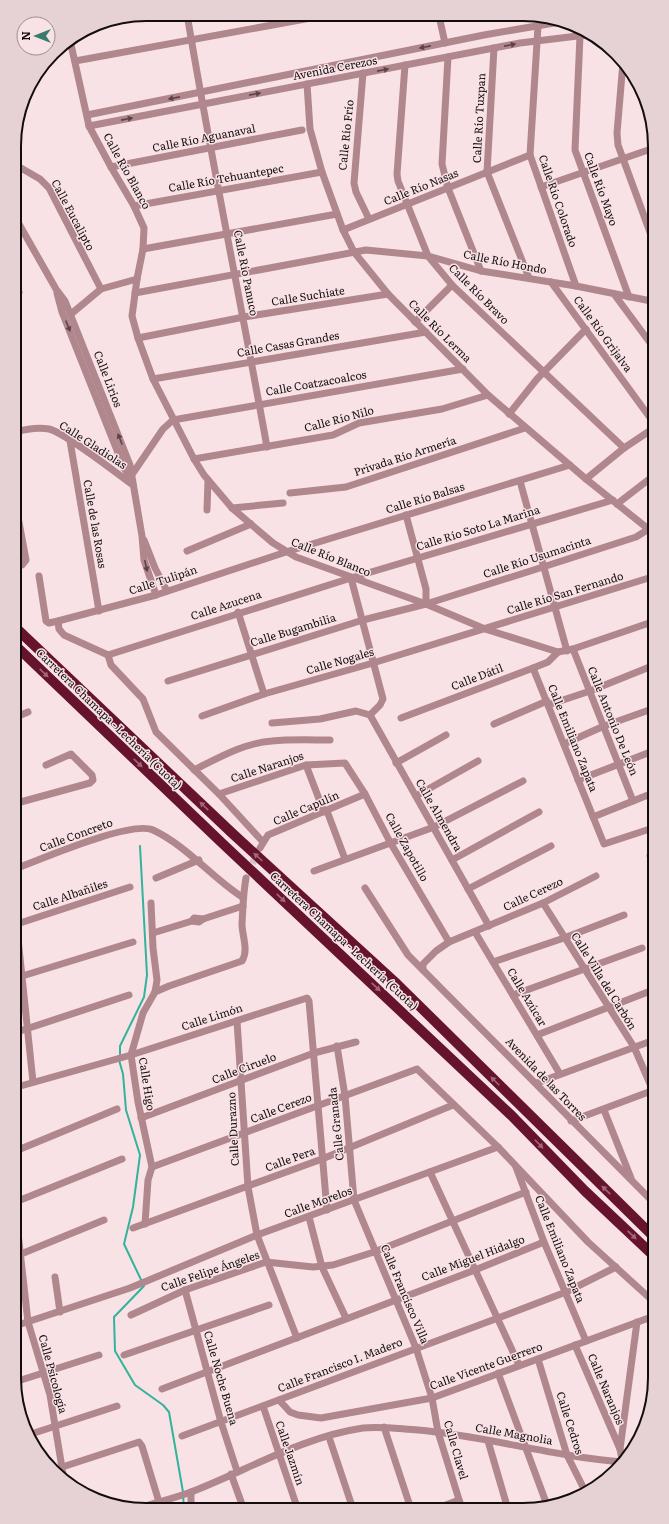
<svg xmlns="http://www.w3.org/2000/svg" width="669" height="1524" viewBox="0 0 669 1524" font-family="Literata,serif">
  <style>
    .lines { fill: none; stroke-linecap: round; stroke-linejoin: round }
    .stream { stroke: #32b39b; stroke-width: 2 }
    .minor-tunnel { stroke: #d6c2c6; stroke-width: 7; stroke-dasharray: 7 3.5; stroke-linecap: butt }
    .minor { stroke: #b1878e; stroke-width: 7 }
    .highway { stroke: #66142d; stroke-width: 10 }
    .oneway { fill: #5b4448 }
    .oneway2 { fill: #a06677 }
    .labels { text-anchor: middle; stroke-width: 3; stroke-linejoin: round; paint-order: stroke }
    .street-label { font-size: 11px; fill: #140d0e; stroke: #f8e2e6 }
    .rim { fill: none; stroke: #140d0e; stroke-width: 2 }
  </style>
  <rect width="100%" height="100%" fill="#f8e2e6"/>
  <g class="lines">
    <g class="stream">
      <polyline points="120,1056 120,1046 144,997 147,975 140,846"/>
      <polyline points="119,1060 123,1074 126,1110 140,1155 133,1207 124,1244 144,1286 114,1317 115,1351 135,1385 163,1405 169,1412 183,1492"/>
      <polyline points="183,1496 184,1507"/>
    </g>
    <polyline class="minor-tunnel" points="248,873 258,852"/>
    <g class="minor">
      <path d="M187,14C211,159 241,303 267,447"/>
      <polyline points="439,16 445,43"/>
      <polyline points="538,26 530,155 576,286"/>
      <polyline points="580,36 575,150 629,297"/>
      <polyline points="70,40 89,126 111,167 134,206 144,228 143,249 137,279 132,316 138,338 153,379 194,459 204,475 232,508 273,543 296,557 426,604 485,629 558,652 573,649 652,622"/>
      <polyline points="494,48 487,172 529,278"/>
      <polyline points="448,57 442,164 448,188 481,271"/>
      <polyline points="75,61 327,15"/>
      <polyline points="623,62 617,133 618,145 651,235"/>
      <polyline points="405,65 397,174 398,181 428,256 452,285 624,448"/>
      <polyline points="363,73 354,183 356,192 369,219"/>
      <polyline points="307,84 310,129 322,172 343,230 354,252 388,294 488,395 586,479 652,532"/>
      <polyline points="87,115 484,35 560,22"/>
      <polyline points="89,126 520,43 586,35"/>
      <polyline points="14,164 40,179 49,188 101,289"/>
      <polyline points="111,167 302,130"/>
      <polyline points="541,187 651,149"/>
      <polyline points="134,206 322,172"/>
      <polyline points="15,217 56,289 65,301 130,465 142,536 144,560 156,595"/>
      <polyline points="343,230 530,155"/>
      <polyline points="143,249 337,214"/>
      <polyline points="551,282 651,419"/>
      <polyline points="15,284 19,292"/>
      <polyline points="57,293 62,312 124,468 132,480"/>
      <polyline points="135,293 366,250 428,256 481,271 576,286 651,301"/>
      <polyline points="614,294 651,344"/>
      <polyline points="71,314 101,289 137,279"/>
      <polyline points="415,322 452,285"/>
      <polyline points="138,338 244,317 388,294"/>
      <polyline points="153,379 426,332"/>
      <polyline points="509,414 537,379 586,329"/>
      <path d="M15,432C26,429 37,427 49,429C66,433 116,473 133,485"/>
      <polyline points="70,441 99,611"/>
      <polyline points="194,459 333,435 359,423 442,409 488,395"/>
      <polyline points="131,476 163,429 173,420 463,369"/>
      <polyline points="586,479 624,448 651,430"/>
      <polyline points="520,481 567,651"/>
      <polyline points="290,493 346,487 525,428"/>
      <polyline points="617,504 652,477"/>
      <polyline points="16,506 26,560 22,565 16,566"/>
      <polyline points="232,508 283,503"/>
      <polyline points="207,510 208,480"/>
      <polyline points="406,515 426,589 426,604"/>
      <polyline points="144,540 155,568 167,591"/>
      <polyline points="187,551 251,524"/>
      <polyline points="39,576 46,621 49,623 58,621 156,595 286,552 570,465"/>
      <polyline points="351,578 383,699 380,705 370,715"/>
      <polyline points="238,612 264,694"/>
      <polyline points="58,621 59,629 64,635 108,655"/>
      <polyline points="573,649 633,801"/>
      <polyline points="108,655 351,578 613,500"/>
      <polyline points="108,655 111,665 143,699 156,732 219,794 263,842"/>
      <polyline points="533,668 604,844 653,828"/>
      <polyline points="168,681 363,620 426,604 543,567 636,537 652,527"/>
      <polyline points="548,705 590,691 652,666"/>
      <polyline points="370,715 489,926"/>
      <polyline points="202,716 264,694 373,663 652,577"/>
      <polyline points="16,717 28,712"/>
      <polyline points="401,718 533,668 548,662 558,652"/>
      <polyline points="272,723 320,719 356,711 370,715"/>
      <polyline points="494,724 547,701"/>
      <polyline points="564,744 604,726 652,709"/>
      <polyline points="396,763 446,735"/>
      <polyline points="306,765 324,812"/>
      <path d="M194,770C218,758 244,743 272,741C291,739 311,740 330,740"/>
      <polyline points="578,780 653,751"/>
      <polyline points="219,794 306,765 345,763 365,794 390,842 449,942"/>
      <polyline points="416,796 478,761"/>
      <polyline points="17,803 90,783 93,780 92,775 71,754 46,765"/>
      <polyline points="327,811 345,859"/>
      <polyline points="593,817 653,793"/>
      <polyline points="260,848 268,835 365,794"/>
      <polyline points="650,856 653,855"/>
      <polyline points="452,860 539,812"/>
      <path d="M17,868C42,859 131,820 153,830C187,846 211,877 242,897"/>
      <polyline points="314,871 434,827 523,781"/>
      <polyline points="156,878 199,860"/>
      <polyline points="365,888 408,955 654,1203"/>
      <polyline points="468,889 551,846"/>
      <polyline points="543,903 634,1047 654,1093"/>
      <polyline points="192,921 199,922 203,919 243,906"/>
      <polyline points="17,924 130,887"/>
      <polyline points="17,929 33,1082"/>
      <polyline points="475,932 560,1074"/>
      <polyline points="153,933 192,921 194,918 203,919"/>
      <polyline points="493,962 564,938 624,915"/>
      <polyline points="423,970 423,964 436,951 449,942 543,903 596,876"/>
      <polyline points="19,977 133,942"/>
      <path d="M155,992L169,986L242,961C249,950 242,936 242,924C243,908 243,894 246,878"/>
      <polyline points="513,995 642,948"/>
      <polyline points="237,1021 248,1187 257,1235 297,1338"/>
      <polyline points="17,1032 129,995"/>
      <polyline points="537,1035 653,990"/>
      <polyline points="337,1046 345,1096 354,1200 416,1348 432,1398 438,1432 461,1506"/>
      <polyline points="537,1083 654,1040"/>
      <polyline points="17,1087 131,1055 307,998 309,1001 327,1210"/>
      <polyline points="604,1110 631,1178"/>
      <polyline points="141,1118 314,1053 356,1042"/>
      <polyline points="571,1121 654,1090"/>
      <polyline points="18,1150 117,1109"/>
      <polyline points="152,1167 417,1069 498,1147 588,1242 654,1302"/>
      <polyline points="516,1167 544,1242 586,1341"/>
      <polyline points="430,1172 519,1365"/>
      <polyline points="18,1201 122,1159"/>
      <polyline points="309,1217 322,1267 346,1318"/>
      <polyline points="145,1224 148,1180 152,1167 138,1102 131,1055 143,1013 155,992 157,980 153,948 151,903"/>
      <polyline points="133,1228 322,1159 453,1105"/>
      <polyline points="18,1233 28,1322 50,1395 64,1480"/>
      <polyline points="21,1254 104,1220"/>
      <polyline points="55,1277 60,1312"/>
      <polyline points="185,1290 221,1422 237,1471"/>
      <polyline points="131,1315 185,1290 266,1262 313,1267 333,1265 374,1252 526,1192"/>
      <polyline points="18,1325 130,1288 257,1235 498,1147"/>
      <polyline points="575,1345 620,1449 623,1464"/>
      <polyline points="124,1355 269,1305"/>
      <polyline points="538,1359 567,1455 586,1493"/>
      <polyline points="498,1373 547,1505"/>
      <polyline points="18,1381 99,1355"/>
      <polyline points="162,1389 475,1270 544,1242"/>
      <polyline points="279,1400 290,1412 298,1415 321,1418 432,1398 654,1316"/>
      <polyline points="263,1406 297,1507"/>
      <polyline points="384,1427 410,1506"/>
      <polyline points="28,1435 117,1406"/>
      <polyline points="182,1436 498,1318 566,1292 616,1267"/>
      <polyline points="329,1437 352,1506"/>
      <polyline points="488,1441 507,1506"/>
      <polyline points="620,1449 637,1322"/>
      <polyline points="53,1470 139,1442 142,1446 159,1502"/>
      <polyline points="231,1474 243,1507"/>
      <polyline points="191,1492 191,1507"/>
      <polyline points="443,1506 459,1500"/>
      <path d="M142,1507C158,1502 175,1498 191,1492C248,1470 302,1437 363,1428C381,1426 400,1429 418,1430C487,1436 554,1457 624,1462"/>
    </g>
    <g class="highway">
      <polyline points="16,628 232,833 397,984 654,1237"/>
      <polyline points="16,646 222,843 512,1116 585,1191 654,1256"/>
    </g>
  </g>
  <defs><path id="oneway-solid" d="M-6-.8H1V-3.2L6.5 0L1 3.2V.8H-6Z"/></defs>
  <g class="oneway">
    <use href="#oneway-solid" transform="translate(510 45) rotate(-11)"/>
    <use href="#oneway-solid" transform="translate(425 47) rotate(169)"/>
    <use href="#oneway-solid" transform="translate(383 70) rotate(-11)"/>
    <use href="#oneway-solid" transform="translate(255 94) rotate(-11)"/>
    <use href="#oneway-solid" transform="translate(174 98) rotate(169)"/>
    <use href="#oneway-solid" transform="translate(127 119) rotate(-11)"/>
    <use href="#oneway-solid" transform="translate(68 326) rotate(68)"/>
    <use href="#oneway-solid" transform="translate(120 439) rotate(-111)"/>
    <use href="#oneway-solid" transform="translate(146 566) rotate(77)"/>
  </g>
  <g class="oneway2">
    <use href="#oneway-solid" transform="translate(44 673) rotate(44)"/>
    <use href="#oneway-solid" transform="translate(138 763) rotate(44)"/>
    <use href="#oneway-solid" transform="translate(204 806) rotate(-136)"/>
    <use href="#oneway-solid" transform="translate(258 857) rotate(-138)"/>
    <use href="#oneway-solid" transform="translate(281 898) rotate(43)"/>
    <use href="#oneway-solid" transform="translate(376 987) rotate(43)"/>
    <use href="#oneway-solid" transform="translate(495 1081) rotate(-135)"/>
    <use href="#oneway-solid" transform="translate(539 1144) rotate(46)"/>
    <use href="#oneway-solid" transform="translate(606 1190) rotate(-136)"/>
    <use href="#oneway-solid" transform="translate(632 1235) rotate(43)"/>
  </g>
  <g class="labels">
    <g class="street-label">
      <text transform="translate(335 68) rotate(-11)" y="4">Avenida Cerezos</text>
      <text transform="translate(479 118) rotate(-87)" y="4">Calle Río Tuxpan</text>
      <text transform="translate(346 135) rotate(-84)" y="4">Calle Río Frío</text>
      <text transform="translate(204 138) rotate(-11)" y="4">Calle Río Aguanaval</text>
      <text transform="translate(127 171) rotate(61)" y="4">Calle Río Blanco</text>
      <text transform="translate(226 178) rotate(-10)" y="4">Calle Río Tehuantepec</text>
      <text transform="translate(421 187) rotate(-22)" y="4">Calle Río Nasas</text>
      <text transform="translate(601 189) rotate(70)" y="4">Calle Río Mayo</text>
      <text transform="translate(558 201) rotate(71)" y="4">Calle Río Colorado</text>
      <text transform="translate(73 215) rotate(62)" y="4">Calle Eucalipto</text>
      <text transform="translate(505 262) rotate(11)" y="4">Calle Río Hondo</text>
      <text transform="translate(246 273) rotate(79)" y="4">Calle Río Panuco</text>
      <text transform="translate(479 294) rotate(45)" y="4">Calle Río Bravo</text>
      <text transform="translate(308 296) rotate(-9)" y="4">Calle Suchiate</text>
      <text transform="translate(440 331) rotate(45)" y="4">Calle Río Lerma</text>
      <text transform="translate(603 334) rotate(54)" y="4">Calle Río Grijalva</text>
      <text transform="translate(288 344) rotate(-10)" y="4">Calle Casas Grandes</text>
      <text transform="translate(108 379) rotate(69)" y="4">Calle Lirios</text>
      <text transform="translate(316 383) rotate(-10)" y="4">Calle Coatzacoalcos</text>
      <text transform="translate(339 419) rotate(-15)" y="4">Calle Río Nilo</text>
      <text transform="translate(93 445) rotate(33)" y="4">Calle Gladiolas</text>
      <text transform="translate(405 456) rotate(-18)" y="4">Privada Río Armería</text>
      <text transform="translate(425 498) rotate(-17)" y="4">Calle Río Balsas</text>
      <text transform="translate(95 524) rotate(80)" y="4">Calle de las Rosas</text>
      <text transform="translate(478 528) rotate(-17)" y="4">Calle Río Soto La Marina</text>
      <text transform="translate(331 557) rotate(22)" y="4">Calle Río Blanco</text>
      <text transform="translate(537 557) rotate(-18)" y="4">Calle Río Usumacinta</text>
      <text transform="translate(163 580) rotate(-18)" y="4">Calle Tulipán</text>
      <text transform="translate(565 593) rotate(-17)" y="4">Calle Río San Fernando</text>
      <text transform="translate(226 605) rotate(-18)" y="4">Calle Azucena</text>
      <text transform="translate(293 630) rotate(-17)" y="4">Calle Bugambilia</text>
      <text transform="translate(340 661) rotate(-16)" y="4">Calle Nogales</text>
      <text transform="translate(477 677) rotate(-21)" y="4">Calle Dátil</text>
      <text transform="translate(109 719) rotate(44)" y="4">Carretera Chamapa - Lechería (Cuota)</text>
      <text transform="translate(613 721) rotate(68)" y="4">Calle Antonio De León</text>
      <text transform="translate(573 738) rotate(68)" y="4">Calle Emiliano Zapata</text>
      <text transform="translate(267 767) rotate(-18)" y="4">Calle Naranjos</text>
      <text transform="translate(306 808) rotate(-23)" y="4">Calle Capulín</text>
      <text transform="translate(439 815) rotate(60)" y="4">Calle Almendra</text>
      <text transform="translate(76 835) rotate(-20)" y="4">Calle Concreto</text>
      <text transform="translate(407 847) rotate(61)" y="4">Calle Zapotillo</text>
      <text transform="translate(533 894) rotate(-25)" y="4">Calle Cerezo</text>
      <text transform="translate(70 895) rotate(-18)" y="4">Calle Albañiles</text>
      <text transform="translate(344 941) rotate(43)" y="4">Carretera Chamapa - Lechería (Cuota)</text>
      <text transform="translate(604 981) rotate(58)" y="4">Calle Villa del Carbón</text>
      <text transform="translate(527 997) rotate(59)" y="4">Calle Azúcar</text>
      <text transform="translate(212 1017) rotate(-18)" y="4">Calle Limón</text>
      <text transform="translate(244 1068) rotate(-21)" y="4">Calle Ciruelo</text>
      <text transform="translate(546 1079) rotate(46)" y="4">Avenida de las Torres</text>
      <text transform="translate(147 1084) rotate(81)" y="4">Calle Higo</text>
      <text transform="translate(281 1108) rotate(-21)" y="4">Calle Cerezo</text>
      <text transform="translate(336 1124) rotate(-96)" y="4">Calle Granada</text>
      <text transform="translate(233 1129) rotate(-93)" y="4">Calle Durazno</text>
      <text transform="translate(290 1159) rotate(-20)" y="4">Calle Pera</text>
      <text transform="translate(318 1202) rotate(-20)" y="4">Calle Morelos</text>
      <text transform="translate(560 1249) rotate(68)" y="4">Calle Emiliano Zapata</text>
      <text transform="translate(473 1258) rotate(-21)" y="4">Calle Miguel Hidalgo</text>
      <text transform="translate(210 1271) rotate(-19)" y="4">Calle Felipe Ángeles</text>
      <text transform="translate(405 1294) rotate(67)" y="4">Calle Francisco Villa</text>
      <text transform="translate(340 1365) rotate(-21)" y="4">Calle Francisco I. Madero</text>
      <text transform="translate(486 1366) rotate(-20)" y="4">Calle Vicente Guerrero</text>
      <text transform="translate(53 1374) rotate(75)" y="4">Calle Psicología</text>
      <text transform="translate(221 1378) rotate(74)" y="4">Calle Noche Buena</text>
      <text transform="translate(606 1389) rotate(67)" y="4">Calle Naranjos</text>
      <text transform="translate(570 1423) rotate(72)" y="4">Calle Cedros</text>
      <text transform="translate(514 1434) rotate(10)" y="4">Calle Magnolia</text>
      <text transform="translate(456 1450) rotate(74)" y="4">Calle Clavel</text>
      <text transform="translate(290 1453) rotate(71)" y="4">Calle Jazmín</text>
    </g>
  </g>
  <path d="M0 0H669V1524H0ZM146 21H523A125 125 0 0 1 648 146V1378A125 125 0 0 1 523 1503H146A125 125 0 0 1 21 1378V146A125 125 0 0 1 146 21Z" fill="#e6d1d5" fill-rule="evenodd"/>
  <path class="rim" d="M146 21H523A125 125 0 0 1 648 146V1378A125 125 0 0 1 523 1503H146A125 125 0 0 1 21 1378V146A125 125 0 0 1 146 21Z"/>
  <g transform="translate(36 36) rotate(270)"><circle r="19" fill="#f8e2e6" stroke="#9d8d90"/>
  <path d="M0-3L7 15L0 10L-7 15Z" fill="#387b6c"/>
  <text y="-6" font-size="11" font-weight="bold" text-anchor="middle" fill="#140d0e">N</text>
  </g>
</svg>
